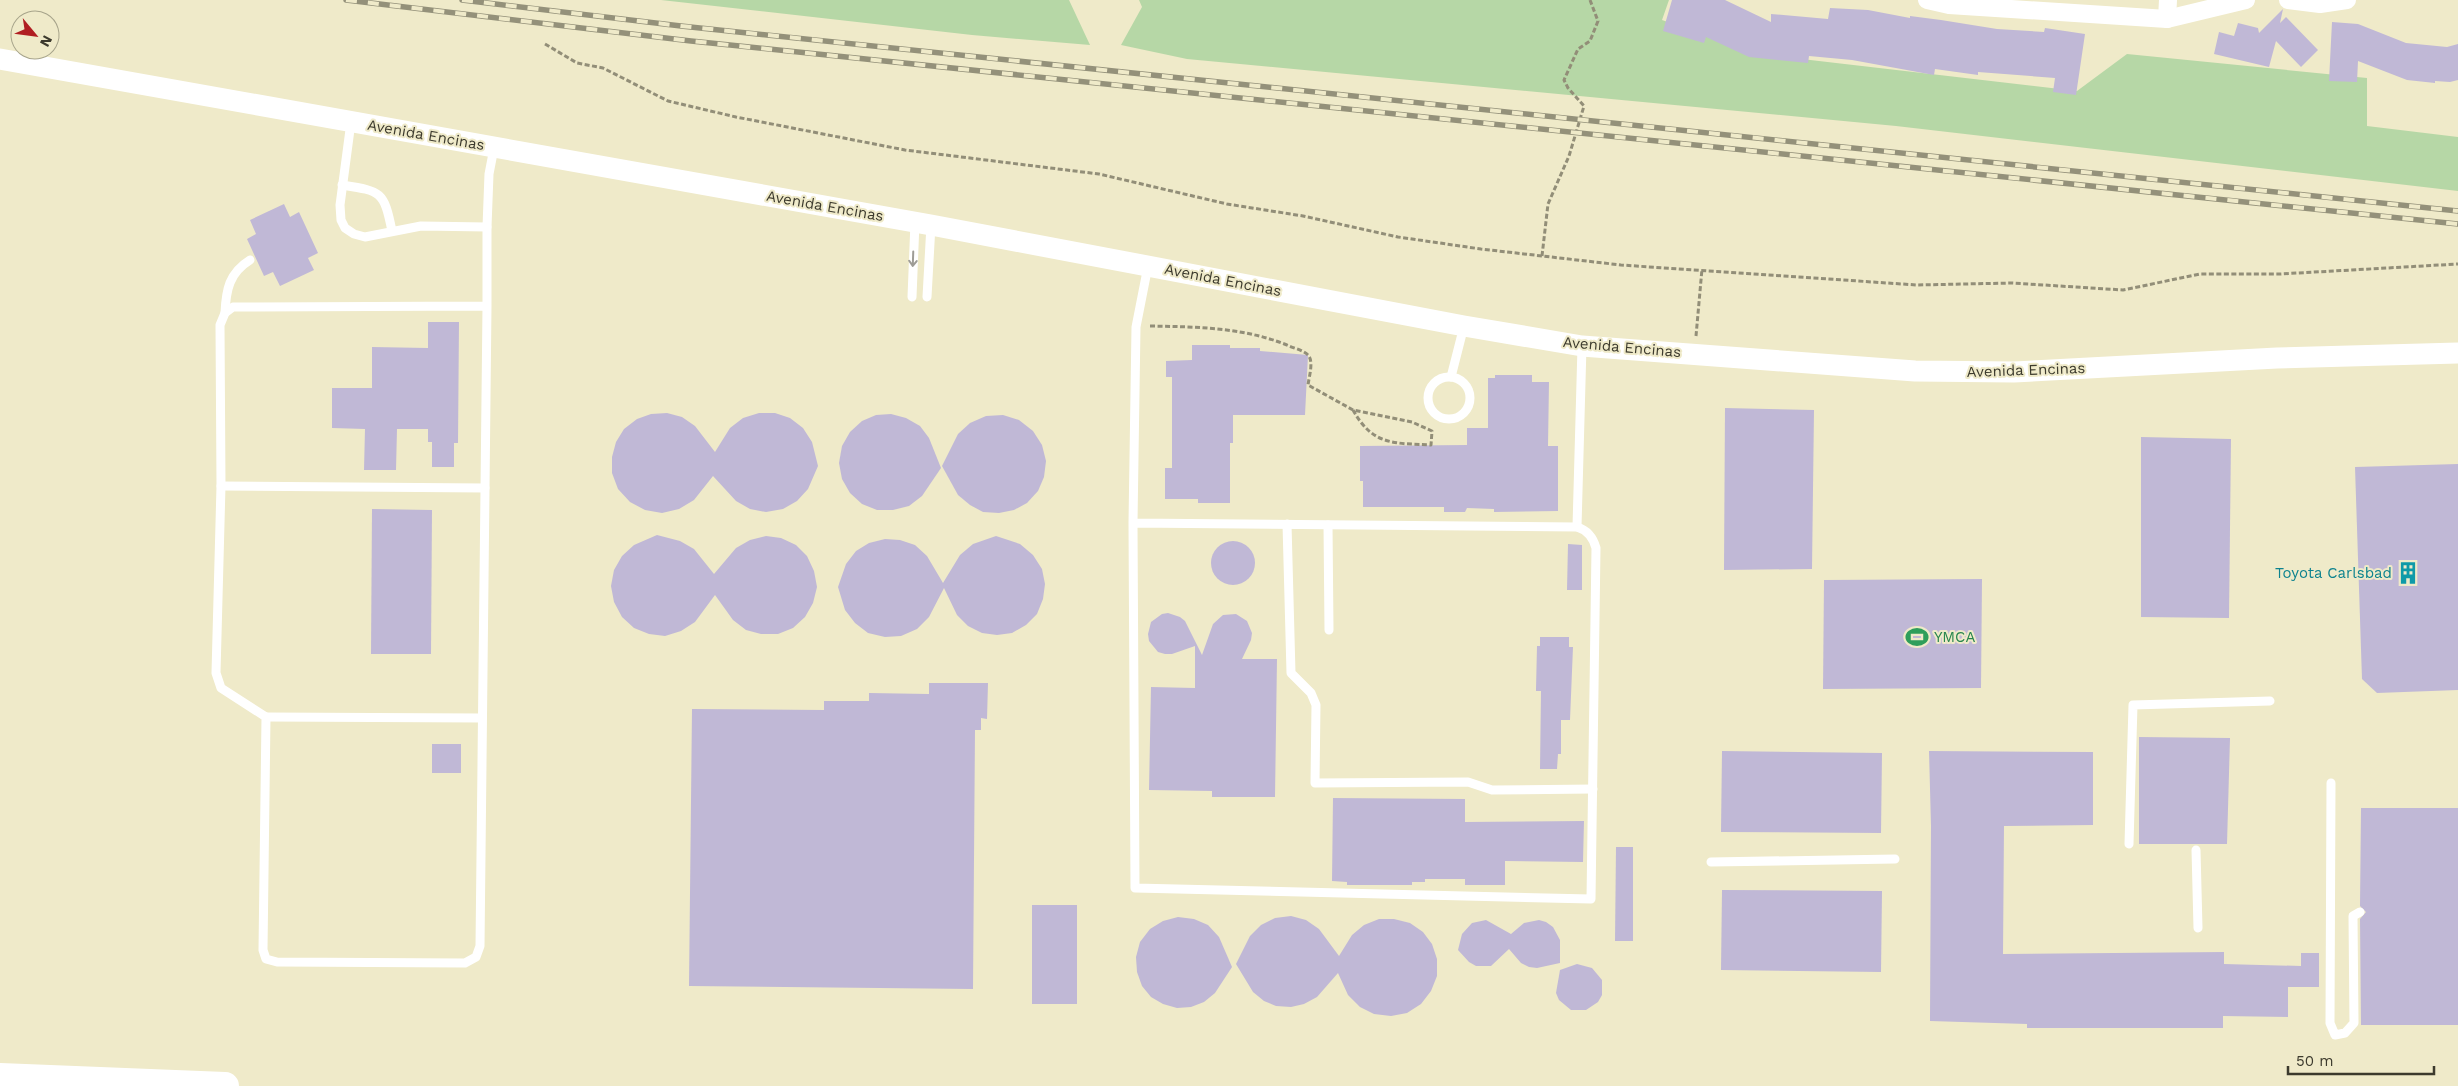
<svg xmlns="http://www.w3.org/2000/svg" width="2458" height="1086" viewBox="0 0 2458 1086" font-family="'Work Sans',sans-serif">
  <style>
    .green { fill: #b6d7a6 }
    .building { fill: #c0b8d6 }
    .lines { fill: none; stroke-linecap: round; stroke-linejoin: round }
    .path { stroke: #928e78; stroke-width: 3; stroke-dasharray: 5 2.5; stroke-linecap: butt }
    .service { stroke: #fff; stroke-width: 9 }
    .minor { stroke: #fff; stroke-width: 18 }
    .tertiary { stroke: #fff; stroke-width: 21 }
    .motorway { stroke: #fff; stroke-width: 28 }
    .rail-casing { stroke: #94917a; stroke-width: 5.5 }
    .rail { stroke: #efeac9; stroke-width: 4; stroke-dasharray: 11; stroke-linecap: butt }
    .oneway { stroke: #9e9c96 }
    .labels { text-anchor: middle; stroke-width: 4; stroke-linejoin: round; paint-order: stroke }
    .street-label { font-size: 15px; fill: #3c3a2d; stroke: #efeac9 }
    .culture-label { font-size: 15px; fill: #0d838f; stroke: #efeac9; text-anchor: end }
    .leisure-label { font-size: 15px; fill: #27864d; stroke: #efeac9; text-anchor: start }
  </style>
  <rect width="100%" height="100%" fill="#efeac9"/>
  <g class="green">
    <polygon points="661,0 1069,0 1090,45 972,35"/>
    <polygon points="1139,0 1669,0 1662,20 1758,54 2077,91 2127,54 2367,78 2367,126 2458,137 2458,191 1896,126 1187,59 1121,45 1142,7"/>
  </g>
  <g class="building">
    <polygon points="1672,0 1725,0 1771,22 1771,14 1828,19 1830,8 1868,10 1910,18 1910,16 1941,20 1997,29 2044,32 2045,28 2085,34 2076,95 2053,92 2055,78 1978,72 1978,75 1935,69 1934,75 1852,60 1809,56 1808,63 1749,57 1706,37 1704,43 1663,31"/>
    <polygon points="2283,9 2280,23 2286,17 2318,50 2301,67 2276,41 2269,67 2214,54 2219,32 2234,36 2238,23 2258,28 2259,33"/>
    <polygon points="2332,22 2358,24 2406,43 2447,47 2458,44 2458,80 2450,82 2435,81 2435,83 2407,80 2358,61 2357,82 2329,81"/>
    <polygon points="284,204 290,217 299,212 318,253 308,258 314,270 280,286 273,272 264,276 247,239 256,234 250,220"/>
    <polygon points="428,322 459,322 458,443 454,443 454,467 432,467 432,442 428,442 428,429 397,429 396,470 364,470 365,429 332,428 332,388 372,388 372,347 428,348"/>
    <polygon points="1192,345 1230,345 1230,348 1260,348 1260,351 1308,355 1305,415 1233,415 1233,443 1230,443 1230,503 1198,503 1198,499 1165,499 1165,468 1172,468 1172,377 1166,377 1166,361 1192,360"/>
    <polygon points="1495,375 1532,375 1532,382 1549,382 1548,446 1558,446 1558,511 1494,512 1494,509 1467,508 1465,512 1444,512 1444,507 1363,507 1363,481 1360,481 1360,446 1467,445 1467,428 1488,428 1488,378 1495,378"/>
    <polygon points="1725,408 1814,410 1812,569 1724,570"/>
    <polygon points="667,413 682,417 695,426 715,452 730,428 743,418 759,413 775,413 790,418 803,428 812,442 818,466 808,489 797,501 783,509 766,512 750,509 736,501 713,476 694,500 679,509 662,513 645,510 630,502 618,489 612,473 612,457 616,442 624,429 637,419 651,414"/>
    <polygon points="891,414 906,418 920,426 929,438 941,468 922,496 909,506 893,510 877,510 862,504 850,493 842,479 839,463 842,446 850,432 862,421 876,415"/>
    <polygon points="1003,415 1019,420 1033,431 1042,445 1046,461 1044,477 1038,491 1027,503 1014,510 999,513 983,512 970,505 958,495 942,466 958,434 970,423 986,416"/>
    <polygon points="2141,437 2231,439 2229,618 2141,617"/>
    <polygon points="2458,464 2458,690 2377,693 2362,679 2355,467"/>
    <polygon points="372,509 432,510 431,654 371,654"/>
    <polygon points="657,535 680,541 694,549 714,574 736,548 750,540 766,536 781,538 796,545 807,556 814,571 817,587 813,603 805,617 793,628 778,634 761,634 746,630 733,620 715,595 695,622 681,631 665,636 649,634 634,628 622,617 614,602 611,586 614,570 622,556 634,545"/>
    <polygon points="996,536 1020,544 1033,555 1042,569 1045,584 1043,599 1037,614 1026,625 1012,633 997,635 982,633 968,626 957,615 944,588 929,617 917,629 901,636 885,637 868,633 855,623 845,610 838,587 846,564 856,551 869,543 885,539 900,540 915,545 927,556 943,583 960,555 973,544"/>
    <circle cx="1233" cy="563" r="22"/>
    <polygon points="1568,544 1582,545 1582,590 1567,590"/>
    <polygon points="1982,579 1981,688 1823,689 1824,580"/>
    <polygon points="1168,613 1180,617 1185,621 1202,655 1213,624 1223,615 1236,614 1247,621 1252,633 1251,640 1242,659 1277,659 1275,797 1212,797 1212,791 1149,790 1151,687 1195,688 1195,646 1172,654 1165,654 1158,652 1149,641 1148,634 1151,622 1162,614"/>
    <polygon points="1540,637 1569,637 1569,647 1573,647 1570,720 1561,720 1561,754 1558,754 1557,769 1540,769 1541,691 1536,691 1536,689 1537,646 1540,646"/>
    <polygon points="929,683 988,683 987,719 981,718 981,730 975,730 973,989 689,986 692,709 824,710 824,701 869,701 869,693 929,694"/>
    <polygon points="2139,737 2230,738 2227,844 2139,844"/>
    <rect x="432" y="744" width="29" height="29"/>
    <polygon points="1722,751 1882,753 1881,833 1721,832"/>
    <polygon points="1929,751 2093,752 2093,825 2004,826 2003,954 2224,952 2224,964 2301,966 2301,953 2319,953 2319,987 2288,987 2288,1017 2223,1016 2223,1028 2027,1028 2027,1024 1930,1021 1931,826"/>
    <polygon points="1333,798 1465,799 1465,822 1584,821 1583,862 1505,861 1505,885 1465,885 1465,879 1425,879 1425,882 1412,882 1412,885 1347,885 1347,882 1332,881"/>
    <polygon points="2361,808 2458,808 2458,1025 2361,1025 2360,919 2366,912 2360,906"/>
    <polygon points="1616,847 1633,847 1633,941 1615,941"/>
    <polygon points="1722,890 1882,891 1881,972 1721,970"/>
    <rect x="1032" y="905" width="45" height="99"/>
    <polygon points="1291,916 1306,920 1319,929 1339,956 1352,935 1364,925 1379,919 1394,919 1410,923 1423,932 1432,944 1437,959 1437,976 1431,991 1421,1004 1407,1013 1391,1016 1374,1014 1360,1007 1348,995 1338,973 1317,997 1304,1004 1291,1007 1276,1006 1264,1001 1253,992 1236,964 1250,936 1261,925 1275,918"/>
    <polygon points="1178,917 1194,919 1208,925 1219,937 1232,967 1215,993 1204,1002 1191,1007 1177,1008 1163,1004 1151,997 1142,986 1137,972 1136,957 1140,942 1150,929 1163,921"/>
    <polygon points="1486,920 1511,934 1524,923 1539,920 1546,922 1553,927 1560,940 1560,963 1537,968 1529,967 1521,963 1509,949 1491,966 1476,966 1469,962 1458,950 1462,934 1472,923"/>
    <polygon points="1577,964 1592,968 1602,980 1602,995 1598,1002 1586,1010 1571,1010 1559,1000 1556,993 1560,970"/>
  </g>
  <g class="lines">
    <g class="path">
      <polyline points="545,44 577,63 603,68 668,101 736,117 905,150 1099,174 1227,204 1303,216 1398,237 1481,249 1621,265 1917,285 2012,283 2123,290 2200,274 2280,274 2458,264"/>
      <polyline points="1542,256 1548,204 1569,156 1584,106 1568,88 1564,80 1578,49 1590,41 1598,21 1590,0"/>
      <path d="M1150,326C1197,327 1242,327 1287,345C1293,348 1303,350 1308,355C1314,361 1309,377 1308,385L1353,410L1412,422L1432,431L1431,445C1394,443 1373,446 1353,410"/>
      <polyline points="1696,336 1702,269"/>
    </g>
    <g class="service">
      <polyline points="351,122 340,205 341,220 345,228 354,234 365,237 421,226 487,227 489,174 494,148"/>
      <path d="M342,185C381,191 384,191 392,231"/>
      <polyline points="912,297 915,222"/>
      <polyline points="927,297 931,225"/>
      <polyline points="487,306 233,307 225,313 220,325 221,486 216,673 221,688 266,717 263,950 266,959 277,962 465,963 476,957 480,946 487,306 487,227"/>
      <path d="M225,313C226,290 229,273 250,260"/>
      <circle cx="1449" cy="398" r="21"/>
      <polyline points="1451,377 1464,326"/>
      <polyline points="221,486 485,488"/>
      <path d="M1133,523L1577,527C1587,530 1593,537 1596,548L1591,899L1135,888L1133,523L1136,327L1148,266"/>
      <polyline points="1287,524 1291,673 1311,693 1316,705 1315,783 1468,782 1492,790 1593,789"/>
      <polyline points="1328,525 1329,630"/>
      <polyline points="1577,527 1582,346"/>
      <polyline points="266,717 482,718"/>
      <polyline points="2331,783 2330,1023 2335,1035 2345,1033 2354,1023 2353,916 2360,912"/>
      <polyline points="2129,844 2133,705 2270,701"/>
      <polyline points="2196,850 2198,928"/>
      <polyline points="1711,862 1895,859"/>
    </g>
    <g class="minor">
      <polyline points="1927,0 1949,5 2167,19 2246,0"/>
      <polyline points="2288,0 2320,4 2347,0"/>
      <polyline points="2167,19 2168,0"/>
    </g>
    <polyline class="tertiary" points="0,59 931,225 1464,326 1582,346 1915,371 2014,372 2277,358 2458,353"/>
    <polyline class="motorway" points="0,1077 225,1086"/>
    <defs>
      <g id="rail">
        <polyline points="346,0 691,41 2458,224"/>
        <polyline points="462,0 681,26 2458,211"/>
      </g>
    </defs>
    <use href="#rail" class="rail-casing"/>
    <use href="#rail" class="rail"/>
  </g>
  <defs><path id="oneway-shaft" d="M-6 0H5M1.5-3L5.5 0L1.5 3" fill="none" stroke-width="1.6" stroke-linecap="round" stroke-linejoin="round" transform="scale(1.25)"/></defs>
  <use class="oneway" href="#oneway-shaft" transform="translate(913 259) rotate(92)"/>
  <defs>
    <symbol id="building-bare" viewBox="-9 -9 18 18"><path d="M-4-6H4V6H1V3H-1V6H-4ZM-2.5-4.3h1.7v1.8h-1.7ZM.8-4.3h1.7v1.8H.8ZM-2.5-1h1.7V.8h-1.7ZM.8-1h1.7V.8H.8Z" fill="#0f9aa8" stroke="#efeac9" stroke-width="2.5" paint-order="stroke"/></symbol>
    <symbol id="stadium-bare" viewBox="-9 -9 18 18"><path d="M0-5a6.5 5 0 1 0 0 10a6.5 5 0 1 0 0-10ZM-3.5-1.8h7v3.6h-7Z" fill="#2e9e5b" stroke="#efeac9" stroke-width="2.5" paint-order="stroke"/></symbol>
  </defs>
  <g fill-rule="evenodd">
    <use href="#building-bare" x="2392" y="557" width="32" height="32"/>
    <use href="#stadium-bare" x="1901" y="621" width="32" height="32"/>
  </g>
  <g class="labels">
    <g class="street-label">
      <text transform="translate(426 135) rotate(10)" y="5">Avenida Encinas</text>
      <text transform="translate(825 206) rotate(10)" y="5">Avenida Encinas</text>
      <text transform="translate(1223 280) rotate(11)" y="5">Avenida Encinas</text>
      <text transform="translate(1622 347) rotate(5)" y="5">Avenida Encinas</text>
      <text transform="translate(2026 370) rotate(-2)" y="5">Avenida Encinas</text>
    </g>
    <g class="culture-label">
      <text x="2392" y="578">Toyota Carlsbad</text>
    </g>
    <g class="leisure-label">
      <text x="1934" y="642">YMCA</text>
    </g>
  </g>
  <g transform="translate(35 35) rotate(119)"><circle r="24" fill="#efeac9" stroke="#a7a48b"/>
  <path d="M0-4L9 19L0 12L-9 19Z" fill="#b01e22"/>
  <text y="-8" font-size="14" font-weight="bold" text-anchor="middle" fill="#3c3a2d">N</text>
  </g>
  <path d="M2288 1066v8h146v-8" fill="none" stroke="#3c3a2d" stroke-width="2.5"/>
  <text x="2296" y="1066" font-size="15" fill="#3c3a2d" stroke="#efeac9" stroke-width="4" paint-order="stroke">50 m</text>
</svg>
